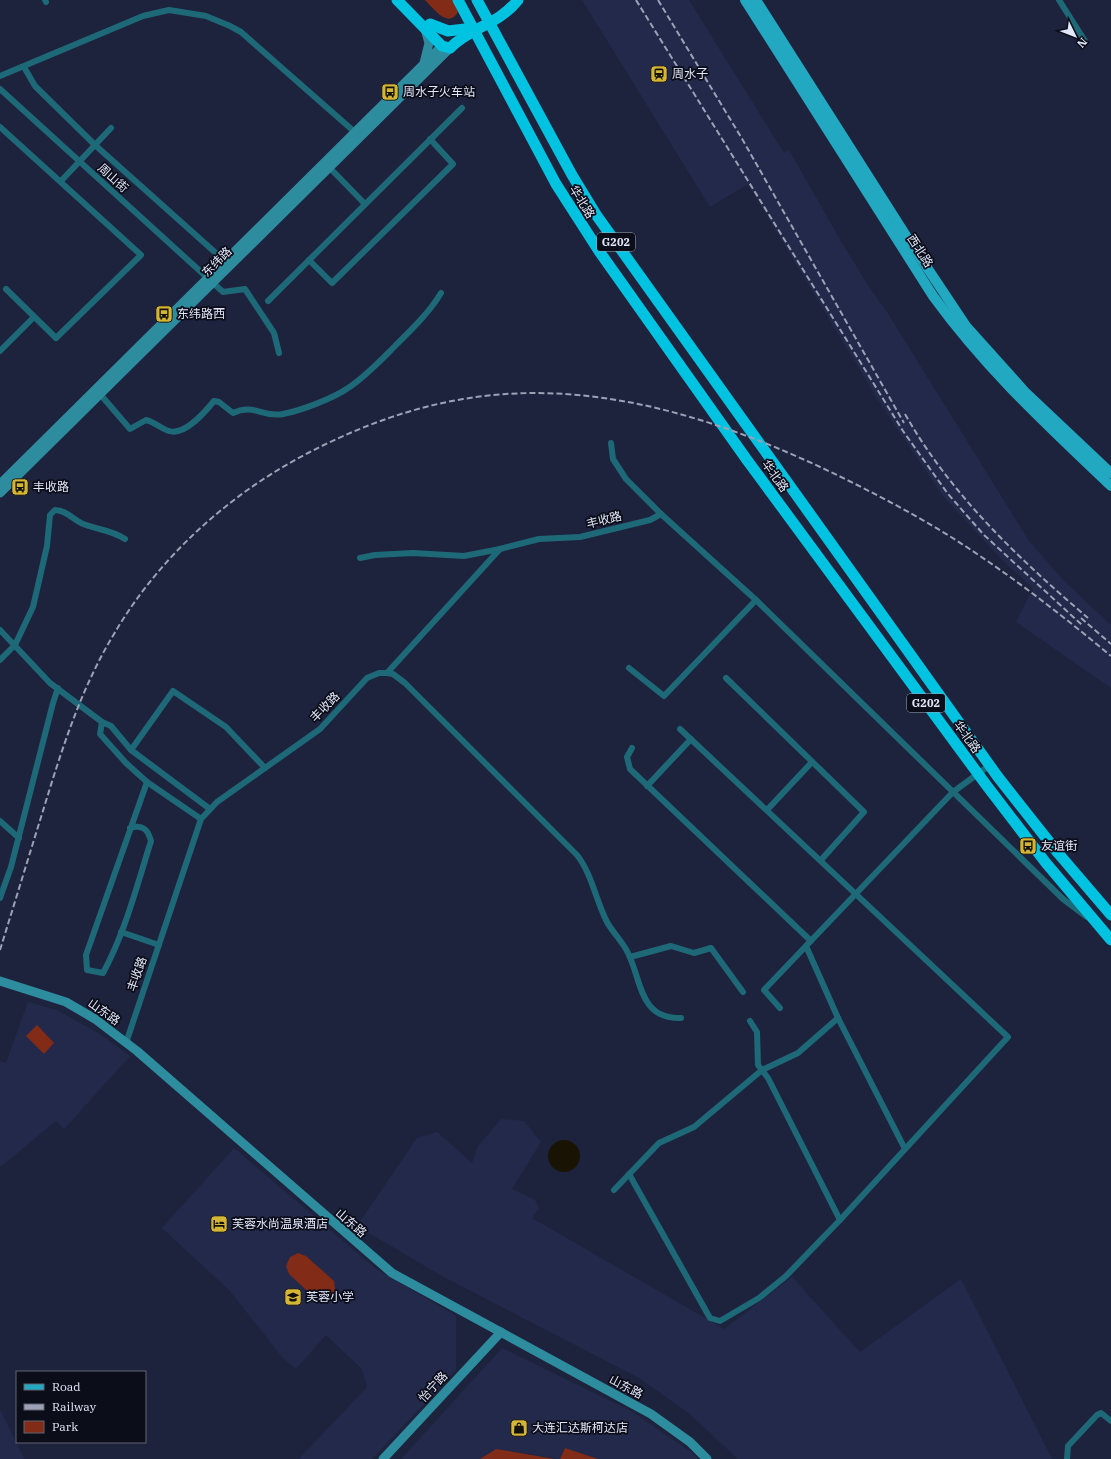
<svg xmlns="http://www.w3.org/2000/svg" width="1111" height="1459" viewBox="0 0 1111 1459" font-family="'IBM Plex Serif','Noto Sans SC',serif">
  <style>
    .built { fill: #23294a }
    .green { fill: #822b16 }
    .water { fill: #181302 }
    .lines { fill: none; stroke-linecap: round; stroke-linejoin: round }
    .street { stroke: #1e6978; stroke-width: 6 }
    .secondary { stroke: #2e8c9f; stroke-width: 9 }
    .primary { stroke: #23a8c2; stroke-width: 10 }
    .highway { stroke: #00c2e1; stroke-width: 11 }
    .rail { stroke: #9ca1b6; stroke-width: 2; stroke-dasharray: 6 3; stroke-linecap: butt }
    .labels { text-anchor: middle; stroke-width: 3.5; stroke-linejoin: round; paint-order: stroke }
    .shield { fill: #0b0d19; stroke: #a2a6b6; stroke-width: 1 }
    .shield-label { font-size: 11px; font-weight: bold; fill: #e2e7f9 }
    .poi-label { font-size: 12px; fill: #e2e7f9; stroke: #0b0d19; text-anchor: start }
    .street-label { font-size: 12px; fill: #e2e7f9; stroke: #0b0d19 }
  </style>
  <rect width="100%" height="100%" fill="#1e233d"/>
  <g class="built">
    <polygon points="582,0 689,0 784,153 789,150 842,243 871,290 887,312 1029,541 1064,581 1111,625 1111,688 1016,622 1033,588 1002,560 943,496 878,400 748,184 710,207"/>
    <polygon points="28,1002 57,1010 98,1033 130,1056 64,1129 56,1121 0,1167 0,1061 6,1063"/>
    <polygon points="501,1119 524,1121 541,1142 512,1189 535,1200 539,1208 532,1218 724,1329 792,1277 860,1352 961,1279 1052,1459 738,1459 690,1414 639,1378 442,1276 357,1226 417,1138 437,1132 472,1163 478,1146"/>
    <polygon points="234,1148 375,1268 456,1316 456,1370 372,1459 299,1459 367,1387 362,1369 326,1335 296,1369 283,1358 229,1290 162,1228"/>
    <polygon points="502,1348 631,1411 691,1452 698,1459 598,1459 565,1448 560,1459 496,1449 480,1459 401,1459"/>
    <polygon points="0,1409 24,1459 0,1459"/>
  </g>
  <g class="green">
    <path d="M425,0H453L458,12C448,29 434,9 425,0Z"/>
    <polygon points="37,1025 54,1043 44,1054 26,1036"/>
    <polygon points="298,1253 306,1256 334,1281 335,1289 332,1297 325,1301 317,1300 289,1274 286,1266 290,1257"/>
    <polygon points="565,1448 598,1459 560,1459"/>
    <polygon points="496,1449 555,1459 480,1459"/>
  </g>
  <circle class="water" cx="564" cy="1156" r="16"/>
  <g class="lines">
    <g class="street">
      <polyline points="45,0 46,2"/>
      <polyline points="1059,0 1085,41"/>
      <polyline points="24,67 35,86 95,145 227,263"/>
      <polyline points="0,76 143,16 169,10 206,16 230,26 241,32 357,134"/>
      <polyline points="0,89 223,292 245,289 274,333 279,353"/>
      <polyline points="0,127 141,255 56,338 6,289"/>
      <polyline points="327,165 365,204"/>
      <polyline points="61,181 111,128"/>
      <polyline points="309,260 332,283 453,164 430,139"/>
      <polyline points="268,301 462,108"/>
      <polyline points="0,351 34,317"/>
      <path d="M100,394L130,429L146,420C155,422 161,429 169,431C185,436 205,412 214,401L219,402L233,413C254,403 263,418 283,414C300,411 334,398 348,388C365,377 381,360 395,346C412,329 429,313 441,293"/>
      <polyline points="611,443 613,459 626,479 661,514 756,600 1063,899 1087,917"/>
      <polyline points="360,558 375,555 413,553 464,556 500,549"/>
      <polyline points="0,630 50,683 102,722"/>
      <path d="M0,660L15,645L33,607L47,546L50,515L55,510C65,510 72,518 81,523C96,530 110,529 125,539"/>
      <polyline points="629,668 664,696 756,600"/>
      <path d="M387,673L393,674L405,683L577,855C592,874 596,901 607,922C613,933 623,942 628,953C642,981 639,1019 681,1018"/>
      <polyline points="726,678 864,812 821,860"/>
      <polyline points="632,748 627,757 630,769 811,941"/>
      <polyline points="131,750 173,691 226,727 265,768"/>
      <polyline points="647,786 691,739"/>
      <polyline points="767,810 812,762"/>
      <polyline points="201,819 147,782 126,763 100,734 102,722 111,726 131,750 210,809"/>
      <polyline points="0,821 19,838"/>
      <path d="M130,828C143,824 148,830 151,841C137,885 125,933 103,973L87,970L86,955L147,782"/>
      <polyline points="0,898 11,867 53,703 58,688"/>
      <polyline points="121,932 159,945"/>
      <polyline points="806,946 838,1018 905,1149"/>
      <polyline points="630,957 671,946 694,953 711,948 743,992"/>
      <polyline points="780,1008 764,990 953,792 990,765"/>
      <polyline points="750,1021 757,1032 758,1065 768,1078 840,1220"/>
      <polyline points="126,1043 201,819 217,802 320,729 367,678 379,673 387,673 500,549 539,539 580,537 650,520 661,514"/>
      <polyline points="629,1174 710,1318 720,1321 759,1298 786,1276 840,1220 1008,1037 680,729"/>
      <polyline points="614,1190 659,1143 694,1127 762,1070 798,1053 838,1018"/>
      <polyline points="1067,1459 1068,1446 1097,1415 1101,1413 1111,1421"/>
    </g>
    <g class="secondary">
      <polyline points="424,63 429,43 425,29"/>
      <polyline points="0,484 442,46"/>
      <polyline points="0,493 450,48"/>
      <polyline points="0,981 66,1002 95,1019 137,1051 392,1273 651,1414 690,1442 707,1459"/>
      <polyline points="383,1459 501,1332"/>
    </g>
    <g class="primary">
      <path d="M745,0L933,296C986,369 1046,424 1111,486"/>
      <polyline points="756,0 910,242 966,326 1026,393 1111,473"/>
    </g>
    <g class="highway">
      <polyline points="397,0 442,46 450,48"/>
      <polyline points="458,0 556,184 599,251 747,460 987,786 1046,863 1111,940"/>
      <polyline points="477,0 572,175 597,216 998,777 1058,853 1111,915"/>
      <polyline points="430,24 448,31 465,29"/>
      <path d="M450,48C471,27 498,25 518,0"/>
    </g>
    <g class="rail">
      <polyline points="636,0 903,431 948,494 984,535 1082,625"/>
      <polyline points="658,0 741,137 904,423"/>
      <path d="M905,414C951,495 1018,558 1088,618"/>
      <polyline points="1081,618 1111,644"/>
      <path d="M0,950C14,905 28,859 42,814C61,752 80,690 114,634C159,557 229,494 308,453C356,428 409,408 463,399C593,377 721,419 837,475C886,499 935,525 980,556C1026,587 1069,621 1111,656"/>
    </g>
  </g>
  <defs>
    <symbol id="station-square" viewBox="-11 -11 22 22"><rect x="-9" y="-9" width="18" height="18" rx="4" fill="#d5b534" stroke="#0b0d19"/><path d="M-3-6H3Q5-6 5-4V2Q5 4 3 4L4.5 6H3L1.5 4h-3L-3 6H-4.5L-3 4Q-5 4-5 2V-4Q-5-6-3-6ZM-3.5-4v3h7v-3ZM-3.5 1v1.5H-2V1ZM2 1v1.5H3.5V1Z" fill="#111"/></symbol>
    <symbol id="bus-square" viewBox="-11 -11 22 22"><rect x="-9" y="-9" width="18" height="18" rx="4" fill="#d5b534" stroke="#0b0d19"/><path d="M-5-6H5V4H4V6H2V4H-2V6H-4V4H-5ZM-3.5-4V0h7V-4ZM-3.5 1.2v1.5H-2V1.2ZM2 1.2v1.5H3.5V1.2Z" fill="#111"/></symbol>
    <symbol id="hotel-square" viewBox="-11 -11 22 22"><rect x="-9" y="-9" width="18" height="18" rx="4" fill="#d5b534" stroke="#0b0d19"/><path d="M-6-4.5h1.5V1H6V5H4.5V3h-9V5H-6ZM-4 0a1.8 1.8 0 1 1 3.6 0ZM.5 0V-2.5h3Q6-2.5 6 0Z" fill="#111"/></symbol>
    <symbol id="school-square" viewBox="-11 -11 22 22"><rect x="-9" y="-9" width="18" height="18" rx="4" fill="#d5b534" stroke="#0b0d19"/><path d="M0-5L7-2L0 1L-7-2ZM-4 1L0 2.5L4 1V4Q0 6-4 4Z" fill="#111"/></symbol>
    <symbol id="shop-square" viewBox="-11 -11 22 22"><rect x="-9" y="-9" width="18" height="18" rx="4" fill="#d5b534" stroke="#0b0d19"/><path d="M-5-2.5h2.3a2.7 3.5 0 0 1 5.4 0H5L5.5 6h-11ZM-1.5-2.5h3a1.5 2.3 0 0 0-3 0Z" fill="#111"/></symbol>
  </defs>
  <g fill-rule="evenodd">
    <use href="#station-square" x="649" y="64" width="20" height="20"/>
    <use href="#bus-square" x="380" y="82" width="20" height="20"/>
    <use href="#bus-square" x="154" y="304" width="20" height="20"/>
    <use href="#bus-square" x="10" y="477" width="20" height="20"/>
    <use href="#bus-square" x="1018" y="836" width="20" height="20"/>
    <use href="#hotel-square" x="209" y="1214" width="20" height="20"/>
    <use href="#school-square" x="283" y="1287" width="20" height="20"/>
    <use href="#shop-square" x="509" y="1418" width="20" height="20"/>
  </g>
  <g class="labels">
    <g class="shield">
      <rect x="597" y="233" width="38" height="18" rx="3"/>
      <rect x="907" y="694" width="38" height="18" rx="3"/>
    </g>
    <g class="shield-label">
      <text x="616" y="246">G202</text>
      <text x="926" y="707">G202</text>
    </g>
    <g class="poi-label">
      <text x="672" y="78">周水子</text>
      <text x="403" y="96">周水子火车站</text>
      <text x="177" y="318">东纬路西</text>
      <text x="33" y="491">丰收路</text>
      <text x="1041" y="850">友谊街</text>
      <text x="232" y="1228">芙蓉水尚温泉酒店</text>
      <text x="306" y="1301">芙蓉小学</text>
      <text x="532" y="1432">大连汇达斯柯达店</text>
    </g>
    <g class="street-label">
      <text transform="translate(113 178) rotate(42)" y="4">周山街</text>
      <text transform="translate(582 202) rotate(58)" y="4">华北路</text>
      <text transform="translate(920 251) rotate(57)" y="4">西北路</text>
      <text transform="translate(217 262) rotate(-45)" y="4">东纬路</text>
      <text transform="translate(775 476) rotate(54)" y="4">华北路</text>
      <text transform="translate(604 520) rotate(-14)" y="4">丰收路</text>
      <text transform="translate(325 707) rotate(-46)" y="4">丰收路</text>
      <text transform="translate(967 737) rotate(54)" y="4">华北路</text>
      <text transform="translate(137 974) rotate(-71)" y="4">丰收路</text>
      <text transform="translate(104 1012) rotate(35)" y="4">山东路</text>
      <text transform="translate(351 1223) rotate(41)" y="4">山东路</text>
      <text transform="translate(433 1387) rotate(-47)" y="4">怡宁路</text>
      <text transform="translate(626 1387) rotate(28)" y="4">山东路</text>
    </g>
  </g>
  <rect x="16" y="1371" width="130" height="72" fill="#0b0d19" stroke="#616473"/>
  <rect x="24" y="1384" width="20" height="6" fill="#23a8c2" stroke="#616473"/>
  <text x="52" y="1391" font-size="12" fill="#e2e7f9">Road</text>
  <rect x="24" y="1404" width="20" height="6" fill="#9ca1b6" stroke="#616473"/>
  <text x="52" y="1411" font-size="12" fill="#e2e7f9">Railway</text>
  <rect x="24" y="1421" width="20" height="12" fill="#822b16" stroke="#616473"/>
  <text x="52" y="1431" font-size="12" fill="#e2e7f9">Park</text>
  <g transform="translate(1075 36) rotate(133)" stroke="#0b0d19" stroke-width="3" paint-order="stroke">
  <path d="M0-3L7 15L0 10L-7 15Z" fill="#e2e7f9"/>
  <text y="-6" font-size="11" font-weight="bold" text-anchor="middle" fill="#e2e7f9">N</text>
  </g>
</svg>
